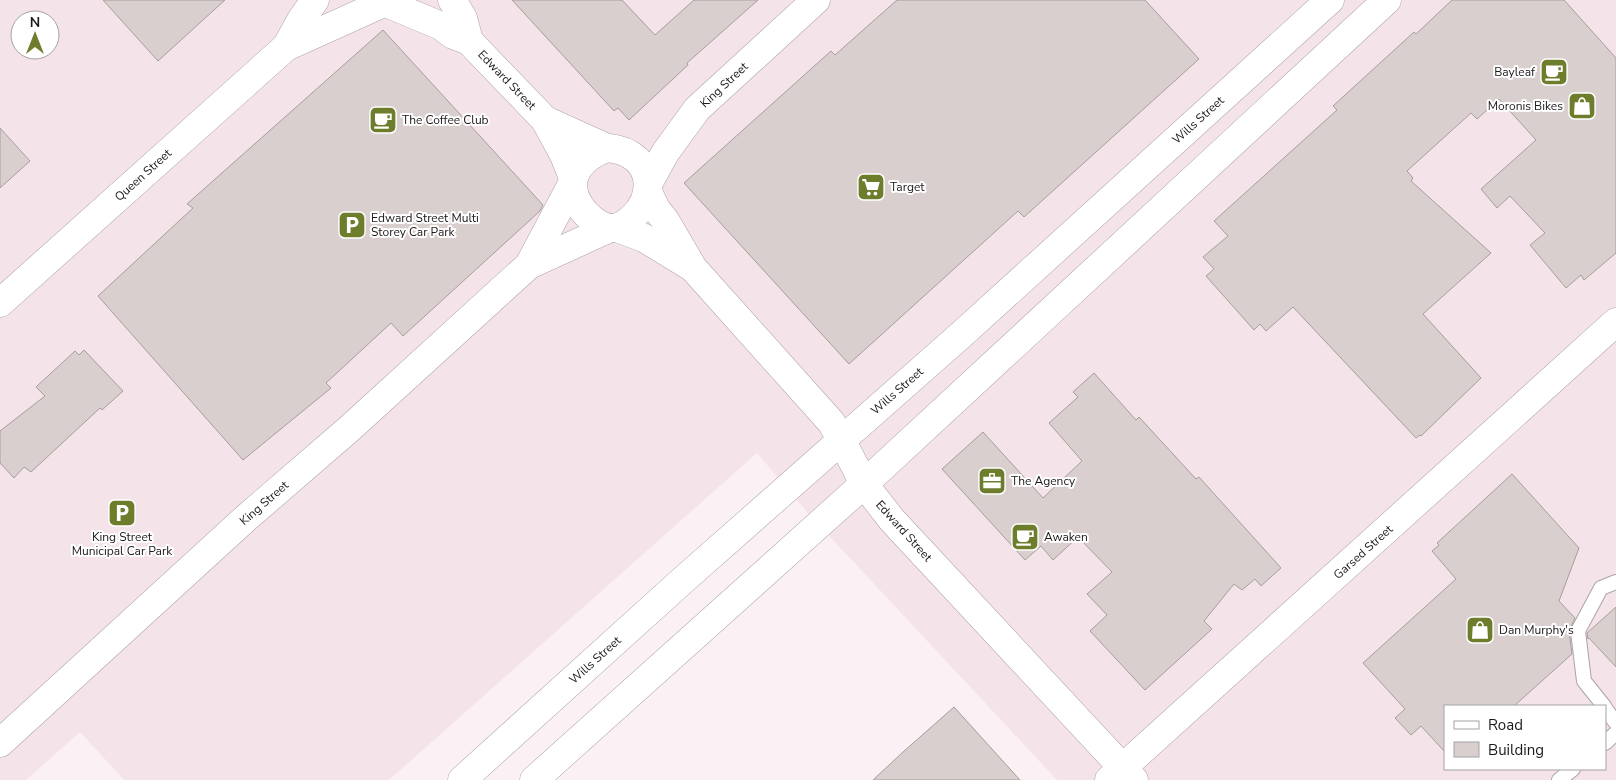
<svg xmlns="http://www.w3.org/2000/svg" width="1616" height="780" viewBox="0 0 1616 780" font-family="'Nunito Sans',sans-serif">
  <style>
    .built { fill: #f5e3ea; fill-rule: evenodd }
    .building { fill: #dacfcf; stroke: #a79d9d }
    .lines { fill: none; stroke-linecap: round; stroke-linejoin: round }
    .service-casing { stroke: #aca3a7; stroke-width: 16 }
    .minor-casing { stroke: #aca3a7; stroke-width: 29 }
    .secondary-casing { stroke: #aca3a7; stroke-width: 29 }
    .service { stroke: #fff; stroke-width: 14 }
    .minor { stroke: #fff; stroke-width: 28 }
    .secondary { stroke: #fff; stroke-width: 28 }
    .labels { text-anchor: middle; stroke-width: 4; stroke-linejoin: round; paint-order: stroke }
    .poi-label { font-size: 12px; fill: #1d191b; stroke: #fff; text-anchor: start }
    .street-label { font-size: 12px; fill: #1d191b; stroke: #fff }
  </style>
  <rect width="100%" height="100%" fill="#fbf1f5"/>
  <path class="built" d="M0,0H1616V780H1057L806,511L757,453L389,780H124L80,732L26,780H0ZM20,20H50V50H20ZM1445,706H1605V769H1445Z"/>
  <g class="building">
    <polygon points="103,0 225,0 158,61"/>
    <polygon points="512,0 622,0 655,35 694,0 758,0 687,63 688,65 629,120 618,108 614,111"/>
    <polygon points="897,0 1145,0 1199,59 1024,217 1018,211 849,364 684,183 831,51 835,55"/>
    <polygon points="1452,0 1564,0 1616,58 1616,253 1584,280 1581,275 1566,288 1530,245 1545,233 1510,196 1497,208 1481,189 1536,140 1499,99 1477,119 1471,113 1407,171 1413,178 1411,181 1491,253 1423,314 1481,378 1421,436 1420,435 1416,438 1293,307 1266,331 1260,324 1254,330 1206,276 1214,269 1203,257 1228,236 1214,221 1337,110 1333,106 1414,32 1416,34"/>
    <polygon points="383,30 543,205 540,211 403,336 391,323 326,383 331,388 243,460 98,296 193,208 187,204"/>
    <polygon points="0,128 30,161 0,188"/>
    <polygon points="84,350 123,391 102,410 100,408 31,472 24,467 14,478 0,463 0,431 45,396 36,387 75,351 79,355"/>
    <polygon points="1094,373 1136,420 1139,417 1196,479 1199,477 1281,568 1261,586 1255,579 1242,590 1234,584 1204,621 1212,629 1145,690 1090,631 1107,615 1087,594 1112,572 1078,537 1053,560 1041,546 1025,560 942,469 983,432 1043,498 1082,461 1049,423 1078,397 1073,392"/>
    <polygon points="1512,474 1579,548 1559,601 1575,618 1569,631 1572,654 1514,706 1445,706 1445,752 1421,726 1411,735 1395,718 1405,709 1363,663 1456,579 1432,551 1439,545 1437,543"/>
    <polygon points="1616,607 1616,667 1589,638 1588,639 1587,633"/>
    <polygon points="954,707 1020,780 873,780 903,752"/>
  </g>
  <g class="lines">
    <defs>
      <g id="service">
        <polyline points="1604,706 1584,681 1578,631 1601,588 1616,582"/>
        <polyline points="1605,708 1616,723"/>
        <polyline points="1605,743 1616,733"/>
        <polyline points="1559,780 1573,769"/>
      </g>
      <g id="minor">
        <polyline points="452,0 463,18 469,41"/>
        <polyline points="391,5 441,26 453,35 469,41 545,120 564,155 573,178"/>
        <polyline points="286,47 301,20 315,0"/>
        <polyline points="545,120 607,148"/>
        <path d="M607,148C615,149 623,150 629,154C654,168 652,198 634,216C629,221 622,227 614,228C602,229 586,216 580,206C562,179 581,157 607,148Z"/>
        <polyline points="648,184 665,153 697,109 816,0"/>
        <polyline points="648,192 656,209 665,220 693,268 831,422 841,439 864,484 892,520 1134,780"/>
        <polyline points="617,228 644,238 690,266"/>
        <polyline points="529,265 572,184"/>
        <polyline points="0,303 286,47 379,5"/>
        <polyline points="0,743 246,518 349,429 529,265 610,228"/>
        <polyline points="1109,780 1616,322"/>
      </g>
      <g id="secondary">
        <polyline points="462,780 682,581 962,334 1330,0"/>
        <polyline points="534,780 864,484 1387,0"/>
      </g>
    </defs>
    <use href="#service" class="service-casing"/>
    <use href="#minor" class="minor-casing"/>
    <use href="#secondary" class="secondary-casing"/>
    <use href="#service" class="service"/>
    <use href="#minor" class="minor"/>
    <use href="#secondary" class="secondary"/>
  </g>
  <defs>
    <symbol id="cafe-square" viewBox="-11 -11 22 22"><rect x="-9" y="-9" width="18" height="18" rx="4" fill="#6d7d2c" stroke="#fff"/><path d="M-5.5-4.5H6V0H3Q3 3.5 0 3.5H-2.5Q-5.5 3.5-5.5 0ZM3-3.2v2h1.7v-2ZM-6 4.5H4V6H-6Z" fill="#fff"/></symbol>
    <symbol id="shop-square" viewBox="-11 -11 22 22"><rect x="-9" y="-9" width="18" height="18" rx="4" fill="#6d7d2c" stroke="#fff"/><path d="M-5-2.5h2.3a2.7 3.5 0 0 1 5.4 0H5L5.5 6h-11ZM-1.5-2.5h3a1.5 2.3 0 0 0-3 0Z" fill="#fff"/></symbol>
    <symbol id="supermarket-square" viewBox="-11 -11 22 22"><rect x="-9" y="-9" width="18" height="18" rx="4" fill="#6d7d2c" stroke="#fff"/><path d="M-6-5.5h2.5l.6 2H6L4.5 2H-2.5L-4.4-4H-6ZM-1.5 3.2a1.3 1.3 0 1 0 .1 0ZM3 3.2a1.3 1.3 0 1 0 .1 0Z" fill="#fff"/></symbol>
    <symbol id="parking-square" viewBox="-11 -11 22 22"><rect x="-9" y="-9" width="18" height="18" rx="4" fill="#6d7d2c" stroke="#fff"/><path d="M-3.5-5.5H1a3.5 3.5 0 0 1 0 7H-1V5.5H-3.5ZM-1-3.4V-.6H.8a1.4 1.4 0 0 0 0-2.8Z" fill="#fff"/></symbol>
    <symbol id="office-square" viewBox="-11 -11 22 22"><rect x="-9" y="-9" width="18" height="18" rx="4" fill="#6d7d2c" stroke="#fff"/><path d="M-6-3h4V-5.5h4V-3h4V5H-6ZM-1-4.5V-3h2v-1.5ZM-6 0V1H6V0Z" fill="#fff"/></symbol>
  </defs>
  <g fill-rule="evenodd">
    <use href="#cafe-square" x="1538" y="56" width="32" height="32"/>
    <use href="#shop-square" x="1566" y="90" width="32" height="32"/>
    <use href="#cafe-square" x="367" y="104" width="32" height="32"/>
    <use href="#supermarket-square" x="855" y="171" width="32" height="32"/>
    <use href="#parking-square" x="336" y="209" width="32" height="32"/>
    <use href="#office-square" x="976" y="465" width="32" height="32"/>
    <use href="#parking-square" x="106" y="497" width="32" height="32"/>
    <use href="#cafe-square" x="1009" y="521" width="32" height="32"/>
    <use href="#shop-square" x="1464" y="614" width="32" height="32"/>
  </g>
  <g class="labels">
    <g class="poi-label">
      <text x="1535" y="76" text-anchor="end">Bayleaf</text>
      <text x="1563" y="110" text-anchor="end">Moronis Bikes</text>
      <text x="402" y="124">The Coffee Club</text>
      <text x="890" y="191">Target</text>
      <text x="371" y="222">Edward Street Multi<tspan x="371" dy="14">Storey Car Park</tspan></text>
      <text x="1011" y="485">The Agency</text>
      <text x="122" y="541" text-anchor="middle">King Street<tspan x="122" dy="14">Municipal Car Park</tspan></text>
      <text x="1044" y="541">Awaken</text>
      <text x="1499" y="634">Dan Murphy's</text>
    </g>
    <g class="street-label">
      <text transform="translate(507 80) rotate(46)" y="4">Edward Street</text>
      <text transform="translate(724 85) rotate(-43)" y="4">King Street</text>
      <text transform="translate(1198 120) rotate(-42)" y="4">Wills Street</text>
      <text transform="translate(143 175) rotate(-42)" y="4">Queen Street</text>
      <text transform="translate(897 391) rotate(-41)" y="4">Wills Street</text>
      <text transform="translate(264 503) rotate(-41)" y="4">King Street</text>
      <text transform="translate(904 531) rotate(48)" y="4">Edward Street</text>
      <text transform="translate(1363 552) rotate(-42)" y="4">Garsed Street</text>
      <text transform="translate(595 660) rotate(-42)" y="4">Wills Street</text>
    </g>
  </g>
  <rect x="1444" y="705" width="162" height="65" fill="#ffffff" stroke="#a5a3a4"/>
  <rect x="1454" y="721" width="25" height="8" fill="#ffffff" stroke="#a5a3a4"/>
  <text x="1488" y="730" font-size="15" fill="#1d191b">Road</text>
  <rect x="1454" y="742" width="25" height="15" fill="#dacfcf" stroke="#a5a3a4"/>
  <text x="1488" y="755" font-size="15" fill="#1d191b">Building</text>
  <g transform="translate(35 35)"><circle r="24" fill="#ffffff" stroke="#a5a3a4"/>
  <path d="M0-4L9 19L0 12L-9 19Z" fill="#6d7d2c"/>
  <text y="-8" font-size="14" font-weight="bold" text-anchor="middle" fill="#1d191b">N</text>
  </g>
</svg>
